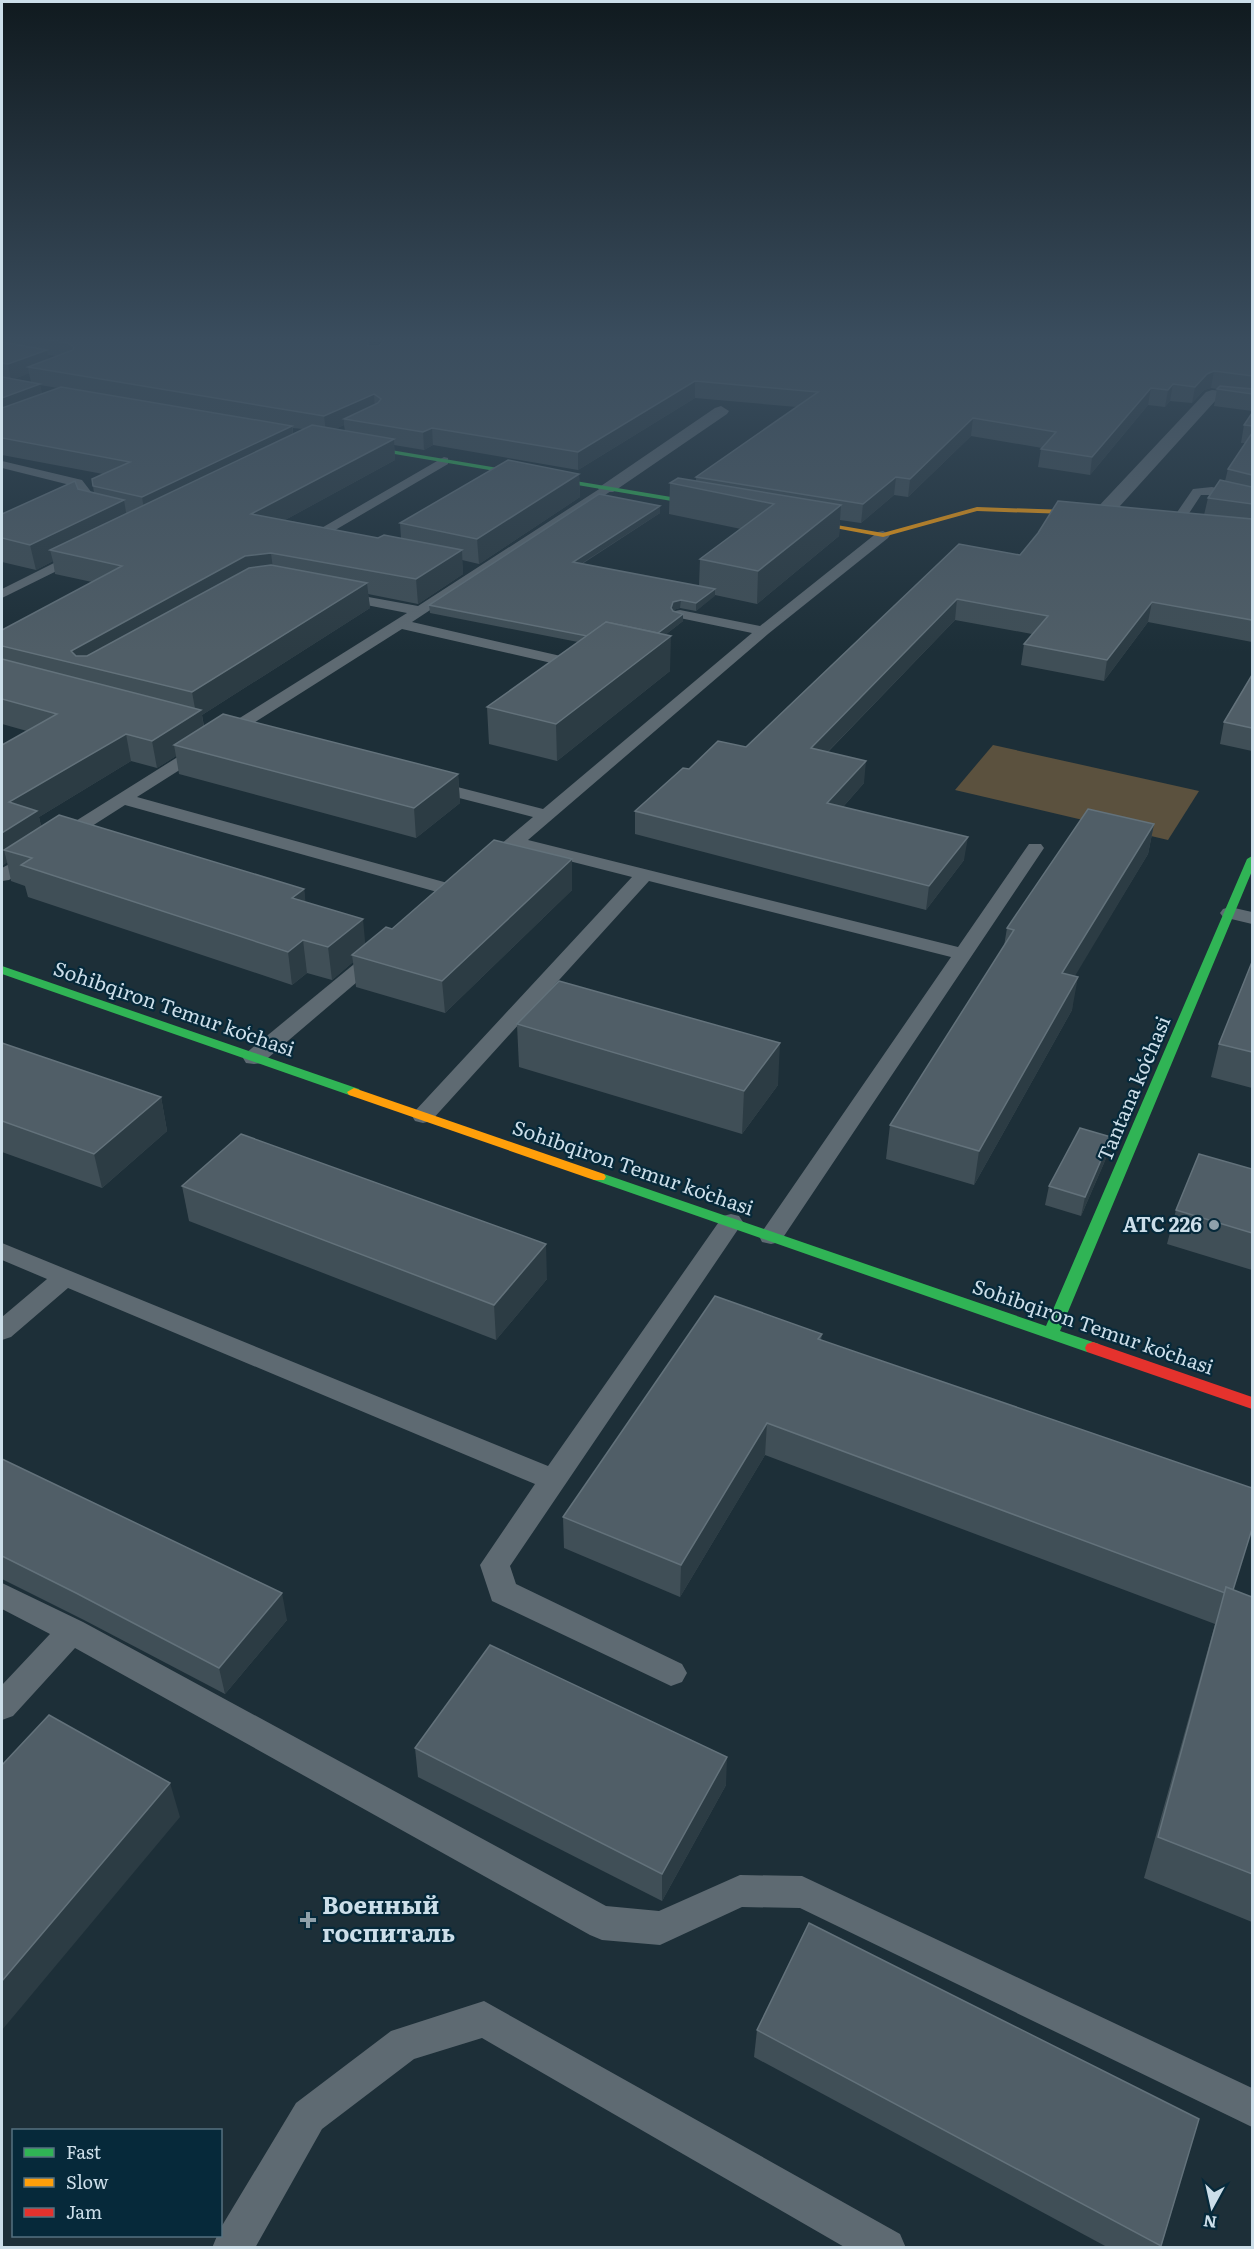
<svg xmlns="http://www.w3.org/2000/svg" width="1254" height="2249" viewBox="0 0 1254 2249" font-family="Literata,serif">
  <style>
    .green { fill: #5b513e }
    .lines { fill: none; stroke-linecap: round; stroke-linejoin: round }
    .lane { fill: #5e6a72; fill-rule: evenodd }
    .street { fill: #5e6a72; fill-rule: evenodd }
    .fast { fill: #30b455; fill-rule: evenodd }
    .slow { fill: #ff9f0a; fill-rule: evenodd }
    .jam { fill: #e5322d; fill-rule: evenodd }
    .wall { fill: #404f57; fill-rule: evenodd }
    .shaded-wall { fill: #2c3c44 }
    .building { fill: #505e67; stroke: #63727b; stroke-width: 1.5 }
    .poi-dot { fill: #8fa1ab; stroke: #06293a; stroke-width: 2 }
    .labels { text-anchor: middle; stroke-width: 4.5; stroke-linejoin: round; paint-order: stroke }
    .street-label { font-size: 20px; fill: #ccdee9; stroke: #06293a }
    .poi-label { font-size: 20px; font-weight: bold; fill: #ccdee9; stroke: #06293a; text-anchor: end }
    .near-poi-label { font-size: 24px; font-weight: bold; fill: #ccdee9; stroke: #06293a; text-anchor: start }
  </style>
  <rect width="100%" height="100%" fill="#1d2f38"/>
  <polygon class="green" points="993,745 1199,791 1168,840 955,790"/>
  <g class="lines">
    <g class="lane">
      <path d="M373,337H399C393,342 379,342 373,337Z"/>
      <polygon points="444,457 448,458 448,464 325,536 332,537 334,540 332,543 313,541 306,537"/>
      <polygon points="2,461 82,480 92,493 94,506 106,511 100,515 83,511 80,493 74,486 2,468"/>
      <polygon points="607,484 611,485 613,488 611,491 412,622 574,659 577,662 574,665 569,667 402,629 137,797 462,887 464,891 462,895 448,895 125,805 67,842 55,842 52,838 55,834 407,613 336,599 334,596 336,593 341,592 418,606"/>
      <polygon points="1212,487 1252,496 1252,504 1212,495 1201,495 1182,524 1172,524 1171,521 1193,489"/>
      <polygon points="883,531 890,535 888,538 768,634 528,840 958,947 1029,844 1041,844 1044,848 780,1242 771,1244 762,1242 759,1236 951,957 649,881 431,1121 423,1123 415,1121 412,1116 415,1111 632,877 518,848 494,868 482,868 479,864 482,860 533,817 424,789 421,785 424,781 430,780 543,809 752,633 675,617 673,614 675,611 680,610 760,626 878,532"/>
      <polygon points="80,550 87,554 85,557 2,598 2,589"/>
      <polygon points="33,851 39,852 42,856 39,860 9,880 2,881 2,868"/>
      <polygon points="1230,907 1252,912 1252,924 1223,917 1220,913 1223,909"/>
      <polygon points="377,949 384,951 387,955 384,959 262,1063 254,1064 246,1063 243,1058 246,1053 370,951"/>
      <polygon points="731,1214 739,1216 743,1222 510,1566 516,1584 682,1664 687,1673 682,1682 671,1686 492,1601 480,1565 535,1484 68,1288 11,1337 2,1340 2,1317 47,1279 2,1260 2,1243 548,1466 723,1216"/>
      <polygon points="2,1583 83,1622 606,1906 659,1911 740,1875 802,1876 1252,2088 1252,2127 800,1908 742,1907 660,1945 602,1940 590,1935 75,1648 13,1716 2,1720 2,1685 50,1634 2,1609"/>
      <polygon points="484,2001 900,2234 906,2248 846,2248 482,2038 414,2059 322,2129 255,2248 212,2248 217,2236 220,2236 220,2229 296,2103 391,2031"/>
    </g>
    <g class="street">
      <polygon points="1212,390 1252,394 1252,404 1216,400 1110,517 1096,517 1094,513 1096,509 1206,392"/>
      <polygon points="721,406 729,411 727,414 613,492 601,492 598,488 715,408"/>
    </g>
    <g class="fast">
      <polygon points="349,443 713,504 717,506 713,508 347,446 345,445"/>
      <polygon points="1252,856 1252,871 1060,1331 1099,1344 1101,1348 1099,1352 1087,1352 594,1180 592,1177 594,1174 604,1174 1046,1326 1247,859"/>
      <polygon points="2,966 359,1089 361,1092 354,1096 349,1095 2,974"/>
    </g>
    <g class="slow">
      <polygon points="977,507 1096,511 1100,513 1096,515 977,511 883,537 792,520 796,518 883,533"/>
      <polygon points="354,1088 604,1174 606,1177 604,1180 594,1180 349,1095 347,1092"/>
    </g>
    <polygon class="jam" points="1093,1342 1252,1397 1252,1409 1087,1352 1085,1348 1087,1344"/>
  </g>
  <g class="wall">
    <path d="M2,337H385L377,346L1252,337V411L1214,406L1217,389L1211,388L1204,390L1192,403L1170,401L1165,407L1148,405L1090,475L1038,467L1041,449L1042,448L971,436L908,497L894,495L861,523L840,520L839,536L757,604L715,595L696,611L680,608L673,610V611L683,614V621L665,635L670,671L557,761L489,744L487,707L578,642L430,613L429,605L660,506V513L582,564L699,586L700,559L741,529L669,514L670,483L696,481V477L797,407L695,398L578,470L433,445L424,450L394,445L395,460L285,520L378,538H401L400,523L579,474L580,497L479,564L462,560L463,574L418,604L368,594L370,608L202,715L204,726L458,774L460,803L416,838L179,774L176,756L157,768L131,761L39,817L41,826L304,889L305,902L365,944L392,929L572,859V890L445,1013L356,987L353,962L332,980L307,973L292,985L28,897L25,886L11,881L7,862L2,866V745L27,731L2,724V630L92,582L55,574L53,561L36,570L2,562V514L78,489L94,493L92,479L103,474L2,455ZM48,355L56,356L48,360ZM29,373L31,382L14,379ZM40,385L58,388L42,394ZM344,425L345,431L335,429ZM293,428L303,429L293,434Z"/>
    <polygon points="1252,413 1252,642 1148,622 1104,681 1021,665 1024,644 1032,634 955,620 828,752 864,783 843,807 964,860 926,910 635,834 635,811 689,769 746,747 1020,555 1204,515 1208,498 1225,481 1228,469 1246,443 1241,443 1244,425"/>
    <polygon points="1252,675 1252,751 1220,744 1224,722"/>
    <polygon points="1154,824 1148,854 1074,976 1072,1010 974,1185 886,1159 890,1125 1004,946 1007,928"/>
    <polygon points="1252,962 1252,1088 1211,1077 1219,1044"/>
    <polygon points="517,1024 778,1085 742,1134 519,1067"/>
    <polygon points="2,1043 161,1097 167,1131 102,1188 2,1152"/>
    <polygon points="1107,1156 1081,1216 1045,1205 1049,1186"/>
    <polygon points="1252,1169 1252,1270 1167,1244 1176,1210"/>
    <polygon points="182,1186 547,1279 496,1340 189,1221"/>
    <polygon points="822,1334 821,1340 1233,1590 1252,1597 1252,1922 1144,1878 1215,1624 765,1455 680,1597 564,1548 563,1517"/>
    <polygon points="2,1459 287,1620 225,1694 84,1620 2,1579"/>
    <polygon points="415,1748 726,1785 662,1901 418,1777"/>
    <polygon points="757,2030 1199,2119 1161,2247 1107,2247 754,2057"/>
  </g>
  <g class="shaded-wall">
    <polygon points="369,337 385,337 369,354 369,362 368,339"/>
    <polygon points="47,350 50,366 28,367 29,373 11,380 8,364"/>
    <polygon points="1214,371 1211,388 1204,390 1192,403 1195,387 1207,374"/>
    <polygon points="695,381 695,398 578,470 578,452"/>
    <polygon points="40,384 43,400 2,416 2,398"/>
    <polygon points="1173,384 1170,401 1165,407 1168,390"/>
    <polygon points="1151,388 1148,405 1090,475 1092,457"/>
    <polygon points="374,394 375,411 344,419 344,425 326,433 324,416"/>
    <polygon points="973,418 971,436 908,497 910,479"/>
    <polygon points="292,426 294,443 145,516 142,497"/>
    <polygon points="432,428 433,445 424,450 423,432"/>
    <polygon points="394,439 395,460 254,537 251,514"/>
    <polygon points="579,474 580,497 479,564 477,539"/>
    <polygon points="896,477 894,495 861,523 863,504"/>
    <polygon points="124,500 128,524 50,550 53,561 36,570 30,545"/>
    <polygon points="841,505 839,536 757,604 758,571"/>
    <polygon points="660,506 660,513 573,569 573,562"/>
    <polygon points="462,550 463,574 418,604 416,579"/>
    <polygon points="271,553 274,577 73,663 71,651 245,556"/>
    <polygon points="367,583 370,608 202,715 205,737 174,745 176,756 157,768 152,741 196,714 192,692"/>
    <polygon points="715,589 715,596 696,611 696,603"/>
    <polygon points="957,599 955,620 810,770 811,748"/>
    <polygon points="681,600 680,608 673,610 671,615 671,608 673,602"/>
    <polygon points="1152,602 1148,622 1104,681 1107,660"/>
    <polygon points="683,614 683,621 641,654 641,647"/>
    <polygon points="671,636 670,671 557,761 556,724"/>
    <polygon points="126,734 131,761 39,817 44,839 4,850 7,862 2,866 2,833 9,802"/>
    <polygon points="866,761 864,783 826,826 827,803"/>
    <polygon points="458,774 460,803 416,838 414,808"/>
    <polygon points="1154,824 1148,854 1057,1006 1062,973"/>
    <polygon points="968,837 964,860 926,910 929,886"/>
    <polygon points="572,859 572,890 445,1013 442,981"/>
    <polygon points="304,889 308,922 292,898"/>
    <polygon points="363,919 366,952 352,955 353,962 332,980 328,947"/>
    <polygon points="303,940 307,973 292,985 288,952"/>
    <polygon points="1078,977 1072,1010 974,1185 979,1151"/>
    <polygon points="780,1043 778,1085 742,1134 744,1091"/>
    <polygon points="161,1097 167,1131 102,1188 94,1154"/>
    <polygon points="1111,1137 1107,1156 1081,1216 1085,1197"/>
    <polygon points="546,1244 547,1279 496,1340 494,1305"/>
    <polygon points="767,1423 765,1455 680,1597 681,1565"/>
    <polygon points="282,1593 287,1620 225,1694 219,1668"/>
    <polygon points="727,1757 726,1785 662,1901 662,1874"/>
    <polygon points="170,1783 180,1817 2,2030 2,1981"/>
  </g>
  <g class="building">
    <polygon points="33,337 369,337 368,339 368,346 379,346 387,337 1252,337 1252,376 1214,371 1207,374 1195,387 1173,384 1168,390 1151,388 1092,457 1041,449 1056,432 973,418 910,479 896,477 863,504 696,477 818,392 695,381 578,452 432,428 423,432 344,419 378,403 381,399 374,394 324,416 28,367 73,350 74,347 68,343"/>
    <polygon points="2,342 47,350 8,364 2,363"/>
    <polygon points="2,377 40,384 2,398"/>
    <polygon points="1220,386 1252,389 1252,394 1217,389"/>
    <polygon points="61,387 292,426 142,497 93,486 92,479 130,462 2,438 2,408"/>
    <polygon points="1252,413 1252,426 1244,425"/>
    <polygon points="312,425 394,439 251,514 378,538 384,535 462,550 416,579 271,553 245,556 71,651 76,656 87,656 249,568 271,565 367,583 192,692 2,646 2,630 122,566 50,550"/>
    <polygon points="1252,433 1252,475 1228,469"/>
    <polygon points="508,460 579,474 477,539 400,523"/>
    <polygon points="678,478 841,505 758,571 700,559 774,504 670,483"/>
    <polygon points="1220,480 1252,487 1252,504 1208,498"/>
    <polygon points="75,481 78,489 124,500 30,545 2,538 2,514"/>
    <polygon points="599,494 660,506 573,562 715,589 696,603 681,600 673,602 671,608 673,611 683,614 658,633 606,622 587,636 429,605"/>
    <polygon points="1058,501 1252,519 1252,620 1152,602 1107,660 1024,644 1048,616 957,599 811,748 866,761 827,803 968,837 929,886 635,811 683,768 689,769 718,741 746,747 959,544 1020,555 1038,533"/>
    <polygon points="606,622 671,636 556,724 487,707"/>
    <polygon points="2,659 201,710 152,741 126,734 9,802 37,811 2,833 2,745 57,714 2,699"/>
    <polygon points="1252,675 1252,728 1224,722"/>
    <polygon points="223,714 458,774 414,808 174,745"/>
    <polygon points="1088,809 1154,824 1062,973 1078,977 979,1151 890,1125 1014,930 1007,928"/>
    <polygon points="59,815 304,889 292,898 363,919 328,947 303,940 288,952 21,865 32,858 4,850"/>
    <polygon points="494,840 572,859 442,981 352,955 386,927 392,929"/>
    <polygon points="1252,962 1252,1052 1219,1044"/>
    <polygon points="559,981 780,1043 744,1091 517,1024"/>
    <polygon points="2,1043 161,1097 94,1154 2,1121"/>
    <polygon points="1080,1128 1111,1137 1085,1197 1049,1186"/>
    <polygon points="241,1134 546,1244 494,1305 182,1186"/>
    <polygon points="1199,1154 1252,1169 1252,1233 1176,1210"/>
    <polygon points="715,1296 822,1334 818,1339 1252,1488 1252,1529 1233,1590 1226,1587 1225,1593 767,1423 681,1565 563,1517"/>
    <polygon points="2,1459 282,1593 219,1668 76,1593 2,1556"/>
    <polygon points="1226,1587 1252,1597 1252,1874 1158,1837"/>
    <polygon points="490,1645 727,1757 662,1874 415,1748"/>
    <polygon points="49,1715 170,1783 2,1981 2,1765"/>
    <polygon points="809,1923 1199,2119 1161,2246 757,2030"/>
  </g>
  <linearGradient id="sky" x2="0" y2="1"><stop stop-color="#101a1f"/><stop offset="0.52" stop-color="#3a4d5e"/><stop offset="1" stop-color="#3a4d5e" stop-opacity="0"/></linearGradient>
  <rect width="1254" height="652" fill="url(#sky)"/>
  <g class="poi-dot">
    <circle cx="1214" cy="1225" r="6"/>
    <path d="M305 1911h6v6h6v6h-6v6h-6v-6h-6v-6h6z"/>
  </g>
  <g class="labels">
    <g class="street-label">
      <text transform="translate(174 1009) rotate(19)" y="7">Sohibqiron Temur koʻchasi</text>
      <text transform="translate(1134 1089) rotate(-67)" y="7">Tantana koʻchasi</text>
      <text transform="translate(633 1168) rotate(19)" y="7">Sohibqiron Temur koʻchasi</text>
      <text transform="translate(1093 1327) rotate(19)" y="7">Sohibqiron Temur koʻchasi</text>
    </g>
    <g class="poi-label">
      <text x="1202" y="1232">АТС 226</text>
    </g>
    <g class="near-poi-label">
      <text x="322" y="1914">Военный<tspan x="322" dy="28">госпиталь</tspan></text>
    </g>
  </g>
  <rect width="1254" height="2249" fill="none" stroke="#ccdee9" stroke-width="6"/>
  <rect x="12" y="2129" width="210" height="108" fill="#06293a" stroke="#557180" stroke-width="1.5"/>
  <rect x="24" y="2148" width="30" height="9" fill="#30b455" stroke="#557180" stroke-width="1.5"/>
  <text x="66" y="2159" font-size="18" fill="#ccdee9">Fast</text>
  <rect x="24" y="2178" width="30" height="9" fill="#ff9f0a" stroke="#557180" stroke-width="1.5"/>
  <text x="66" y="2189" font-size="18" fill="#ccdee9">Slow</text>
  <rect x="24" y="2208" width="30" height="9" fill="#e5322d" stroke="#557180" stroke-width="1.5"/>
  <text x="66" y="2219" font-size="18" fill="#ccdee9">Jam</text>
  <g transform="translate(1212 2207) rotate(188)" stroke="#06293a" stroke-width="4.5" paint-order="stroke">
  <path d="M0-4.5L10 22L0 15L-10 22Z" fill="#ccdee9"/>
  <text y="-9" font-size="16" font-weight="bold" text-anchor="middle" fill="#ccdee9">N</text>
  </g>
</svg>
